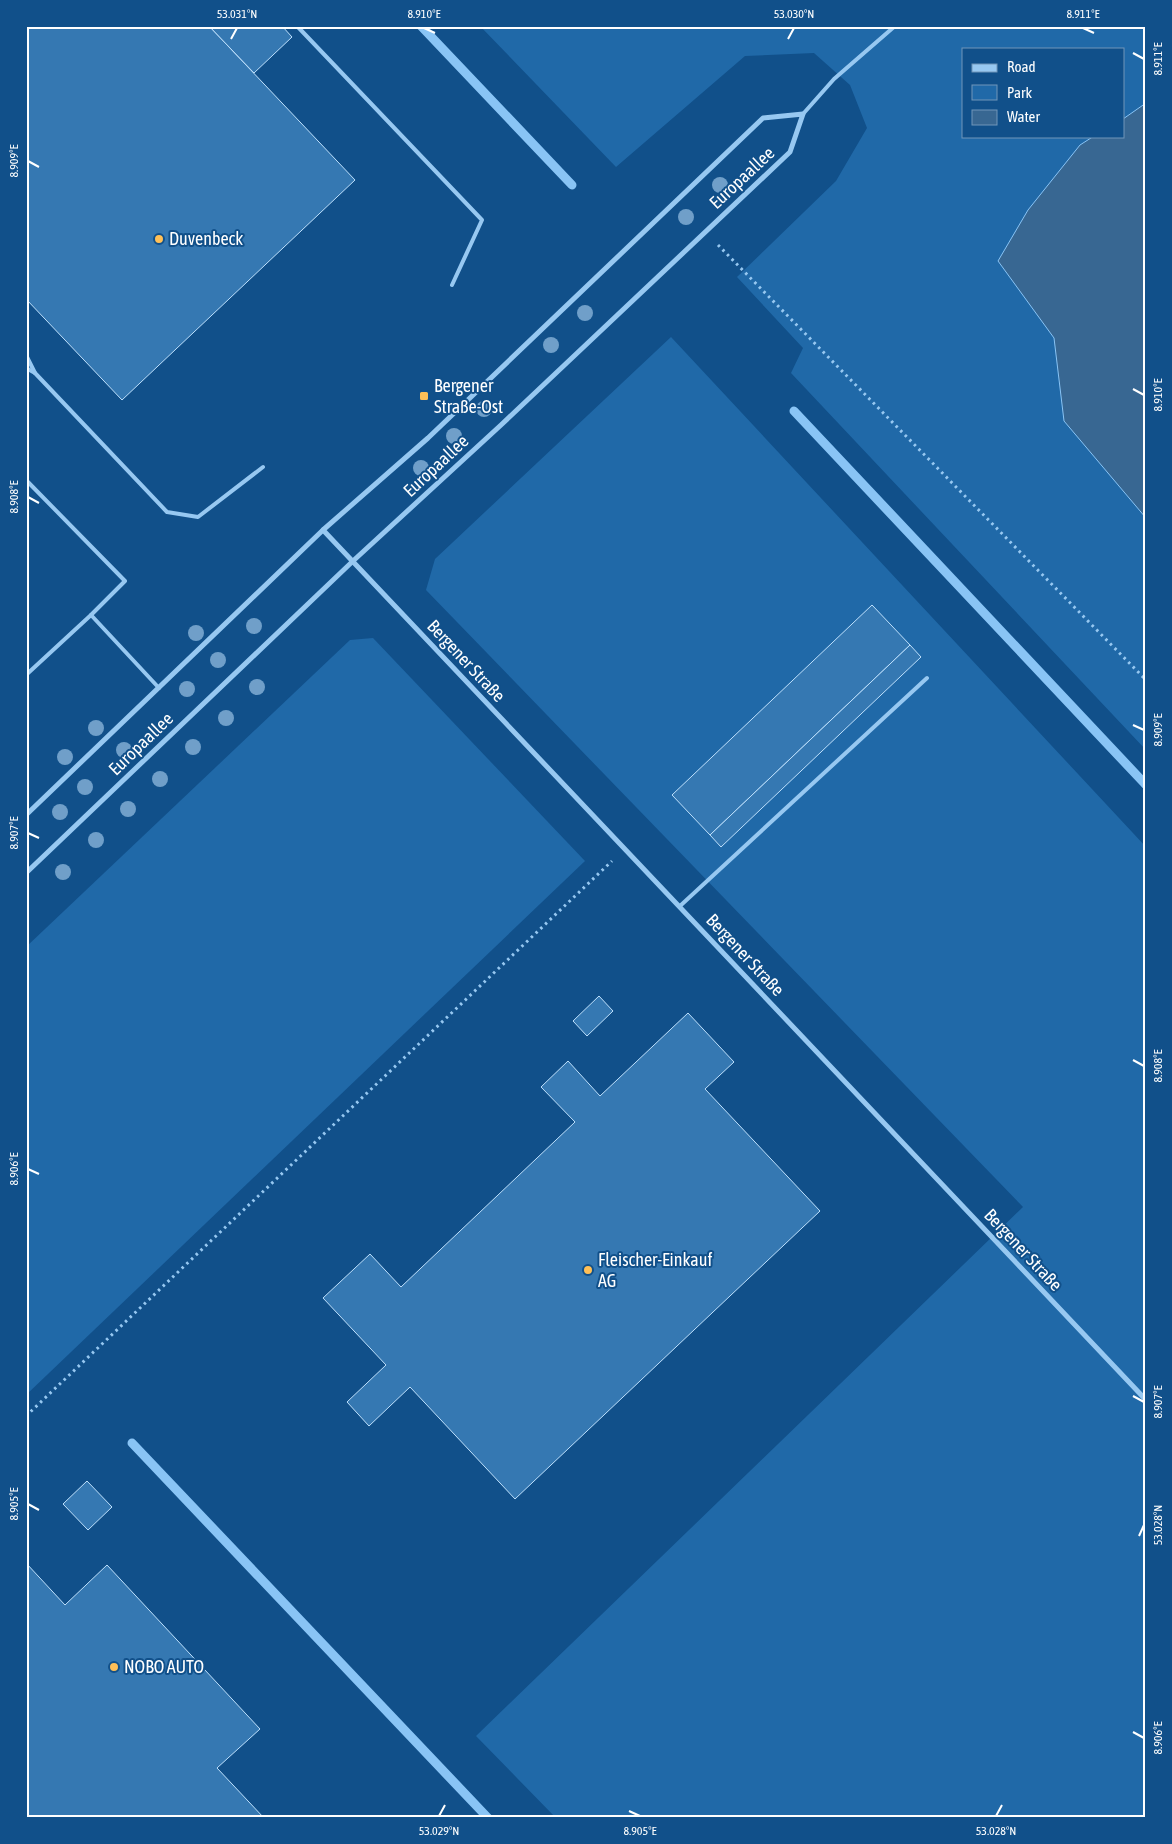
<svg xmlns="http://www.w3.org/2000/svg" width="1172" height="1844" viewBox="0 0 1172 1844" font-family="'Asap Condensed',sans-serif">
  <style>
    .green { fill: #2069a8; fill-rule: evenodd }
    .water { fill: #386792; stroke: #89c4f5 }
    .lines { fill: none; stroke-linecap: round; stroke-linejoin: round }
    .stream { stroke: #89c4f5; stroke-width: 9 }
    .building { fill: #3578b2; stroke: #bee0fc }
    .path { stroke: #97c8f1; stroke-width: 3; stroke-dasharray: 2.5 4; stroke-linecap: butt }
    .service { stroke: #97c8f1; stroke-width: 4 }
    .minor { stroke: #97c8f1; stroke-width: 5 }
    .tree { fill: #709fc9 }
    .ticks { fill: none; stroke: #fff; stroke-width: 2 }
    .poi-dot { fill: #ffc057; stroke: #11508a; stroke-width: 2 }
    .labels { text-anchor: middle; stroke-width: 4; stroke-linejoin: round; paint-order: stroke }
    .street-label { font-size: 18px; fill: #fff; stroke: #11508a }
    .poi-label { font-size: 18px; fill: #fff; stroke: #11508a; text-anchor: start }
    .neatline { fill: none; stroke: #fff; stroke-width: 2 }
    .ticks-label { font-size: 12px; text-anchor: middle; fill: #fff }
  </style>
  <rect width="100%" height="100%" fill="#11508a"/>
  <g class="green">
    <path d="M480,26H1146V750L791,373L803,348L737,277L836,181L867,128L850,85L814,53L745,56L616,167ZM963,49H1123V136H963Z"/>
    <polygon points="671,337 1146,847 1146,1818 556,1818 476,1736 1023,1207 426,590 435,559"/>
    <polygon points="373,638 585,861 26,1395 26,947 350,640"/>
  </g>
  <polygon class="water" points="1146,103 1146,518 1064,421 1054,338 998,261 1028,210 1080,145 1094,136 1123,136 1123,119"/>
  <g class="lines">
    <g class="stream">
      <polyline points="421,26 572,185"/>
      <polyline points="794,411 1146,785"/>
      <polyline points="132,1443 488,1818"/>
    </g>
  </g>
  <g class="building">
    <polygon points="26,26 209,26 355,180 122,400 26,299"/>
    <polygon points="209,26 282,26 292,37 254,73"/>
    <polygon points="872,605 910,645 710,835 672,795"/>
    <polygon points="910,645 921,657 721,847 710,835"/>
    <polygon points="599,996 613,1011 587,1036 573,1021"/>
    <polygon points="688,1013 734,1062 705,1089 820,1211 515,1499 410,1387 369,1426 347,1402 386,1365 323,1298 370,1254 401,1287 575,1122 541,1087 568,1061 600,1096"/>
    <polygon points="87,1481 112,1507 88,1530 63,1504"/>
    <polygon points="26,1563 65,1605 107,1565 260,1729 217,1768 264,1818 26,1818"/>
  </g>
  <g class="lines">
    <g class="path">
      <polyline points="718,245 1146,680"/>
      <polyline points="26,1416 612,861"/>
    </g>
    <g class="service">
      <polyline points="297,26 482,220 452,285"/>
      <polyline points="803,114 834,79 895,26"/>
      <polyline points="26,355 35,373"/>
      <polyline points="26,368 35,373 167,512 198,517 263,467"/>
      <polyline points="26,480 125,581 91,615"/>
      <polyline points="26,675 91,615 159,688"/>
      <polyline points="680,906 927,678"/>
    </g>
    <g class="minor">
      <polyline points="323,530 1146,1400"/>
      <polyline points="26,815 323,530 428,438 763,118 803,114 790,152 501,425 353,561 26,873"/>
    </g>
  </g>
  <g class="tree">
    <circle cx="720" cy="185" r="8"/>
    <circle cx="686" cy="217" r="8"/>
    <circle cx="585" cy="313" r="8"/>
    <circle cx="551" cy="345" r="8"/>
    <circle cx="484" cy="409" r="8"/>
    <circle cx="454" cy="436" r="8"/>
    <circle cx="421" cy="468" r="8"/>
    <circle cx="254" cy="626" r="8"/>
    <circle cx="196" cy="633" r="8"/>
    <circle cx="218" cy="660" r="8"/>
    <circle cx="257" cy="687" r="8"/>
    <circle cx="187" cy="689" r="8"/>
    <circle cx="226" cy="718" r="8"/>
    <circle cx="96" cy="728" r="8"/>
    <circle cx="193" cy="747" r="8"/>
    <circle cx="124" cy="750" r="8"/>
    <circle cx="65" cy="757" r="8"/>
    <circle cx="160" cy="779" r="8"/>
    <circle cx="85" cy="787" r="8"/>
    <circle cx="128" cy="809" r="8"/>
    <circle cx="60" cy="812" r="8"/>
    <circle cx="96" cy="840" r="8"/>
    <circle cx="63" cy="872" r="8"/>
  </g>
  <path class="ticks" d="M424,28L435,33M1083,28L1094,33M231,39L237,28M788,39L794,28M1133,53L1144,59M28,161L39,167M1133,389L1144,395M28,497L39,503M1133,725L1144,730M28,833L39,838M1133,1060L1144,1066M28,1169L39,1174M1133,1396L1144,1402M28,1504L39,1510M1139,1536L1144,1525M1133,1732L1144,1738M629,1811L640,1816M439,1816L445,1805M996,1816L1002,1805"/>
  <g class="poi-dot">
    <circle cx="159" cy="239" r="5"/>
    <rect x="419" y="391" width="10" height="10" rx="2.5"/>
    <circle cx="588" cy="1270" r="5"/>
    <circle cx="114" cy="1667" r="5"/>
  </g>
  <g class="labels">
    <g class="street-label">
      <text transform="translate(742 178) rotate(-43)" y="6">Europaallee</text>
      <text transform="translate(436 466) rotate(-43)" y="6">Europaallee</text>
      <text transform="translate(466 661) rotate(47)" y="6">Bergener Straße</text>
      <text transform="translate(141 744) rotate(-44)" y="6">Europaallee</text>
      <text transform="translate(745 955) rotate(47)" y="6">Bergener Straße</text>
      <text transform="translate(1023 1250) rotate(47)" y="6">Bergener Straße</text>
    </g>
    <g class="poi-label">
      <text x="169" y="245">Duvenbeck</text>
      <text x="434" y="392">Bergener<tspan x="434" dy="21">Straße-Ost</tspan></text>
      <text x="598" y="1266">Fleischer-Einkauf<tspan x="598" dy="21">AG</tspan></text>
      <text x="124" y="1673">NOBO AUTO</text>
    </g>
  </g>
  <rect width="1172" height="1844" fill="none" stroke="#11508a" stroke-width="55"/>
  <rect x="962" y="48" width="162" height="90" fill="#11508a" stroke="#7096b9"/>
  <rect x="972" y="64" width="25" height="8" fill="#97c8f1" stroke="#7096b9"/>
  <text x="1007" y="72" font-size="15" fill="#ffffff">Road</text>
  <rect x="972" y="85" width="25" height="15" fill="#2069a8" stroke="#7096b9"/>
  <text x="1007" y="98" font-size="15" fill="#ffffff">Park</text>
  <rect x="972" y="110" width="25" height="15" fill="#386792" stroke="#7096b9"/>
  <text x="1007" y="122" font-size="15" fill="#ffffff">Water</text>
  <rect x="28" y="28" width="1116" height="1788" class="neatline"/>
  <g class="ticks-label">
    <text x="237" y="18">53.031°N</text>
    <text x="424" y="18">8.910°E</text>
    <text x="794" y="18">53.030°N</text>
    <text x="1083" y="18">8.911°E</text>
    <text transform="translate(1158 59) rotate(-90)" y="4">8.911°E</text>
    <text transform="translate(14 161) rotate(-90)" y="4">8.909°E</text>
    <text transform="translate(1158 395) rotate(-90)" y="4">8.910°E</text>
    <text transform="translate(14 497) rotate(-90)" y="4">8.908°E</text>
    <text transform="translate(1158 730) rotate(-90)" y="4">8.909°E</text>
    <text transform="translate(14 833) rotate(-90)" y="4">8.907°E</text>
    <text transform="translate(1158 1066) rotate(-90)" y="4">8.908°E</text>
    <text transform="translate(14 1169) rotate(-90)" y="4">8.906°E</text>
    <text transform="translate(1158 1402) rotate(-90)" y="4">8.907°E</text>
    <text transform="translate(14 1504) rotate(-90)" y="4">8.905°E</text>
    <text transform="translate(1158 1525) rotate(-90)" y="4">53.028°N</text>
    <text transform="translate(1158 1738) rotate(-90)" y="4">8.906°E</text>
    <text x="439" y="1835">53.029°N</text>
    <text x="640" y="1835">8.905°E</text>
    <text x="996" y="1835">53.028°N</text>
  </g>
</svg>
